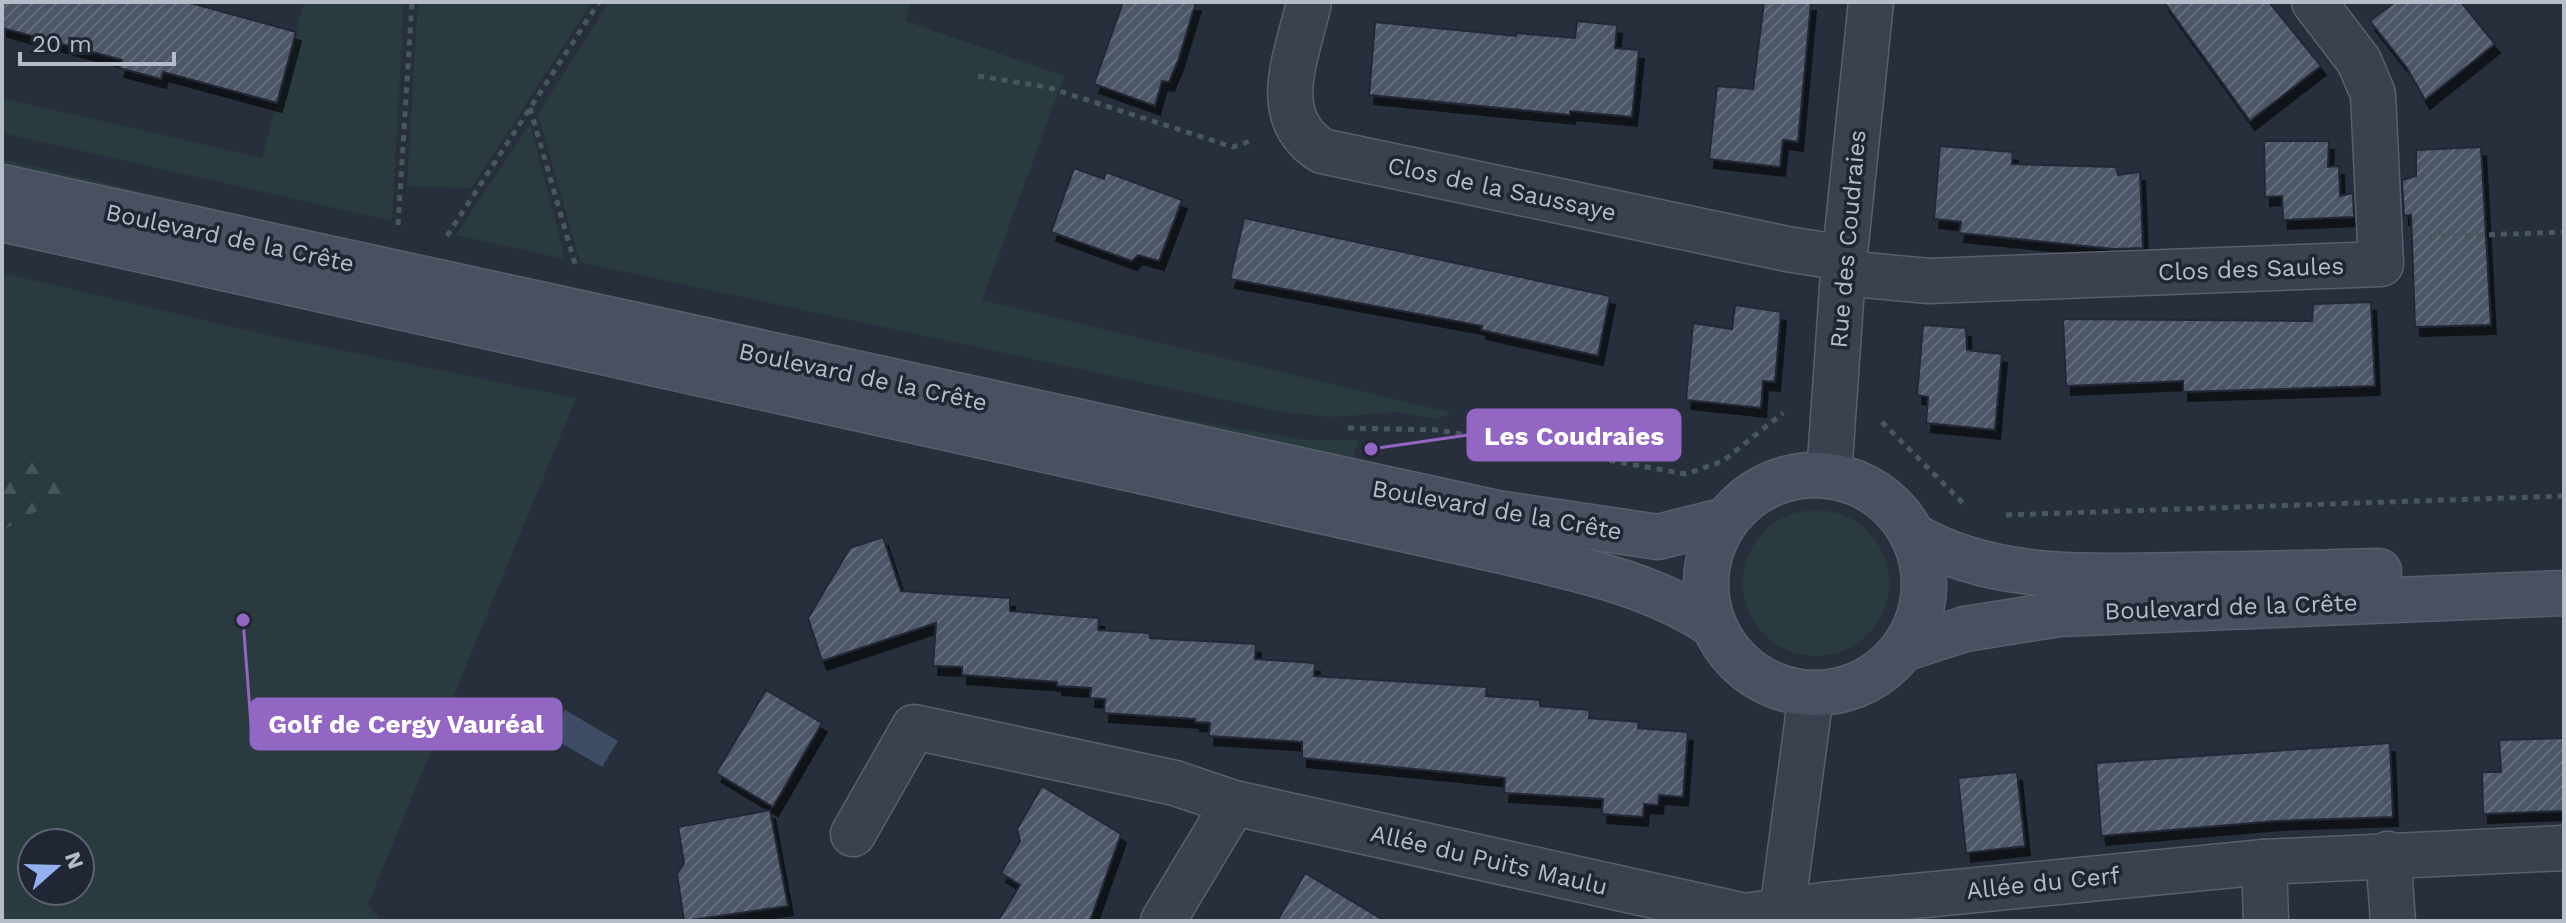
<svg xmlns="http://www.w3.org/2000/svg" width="2566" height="923" viewBox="0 0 2566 923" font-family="'Work Sans',sans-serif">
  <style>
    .grass { fill: #293b3e; fill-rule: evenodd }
    .forest { fill: url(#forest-firs) }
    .water { fill: #3e4c65 }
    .building { fill: url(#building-hatch); stroke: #222835; stroke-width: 2; filter: url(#shadow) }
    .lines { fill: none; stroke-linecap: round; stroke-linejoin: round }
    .minor-casing { stroke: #595f6b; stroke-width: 47 }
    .secondary-casing { stroke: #595f6b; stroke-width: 47 }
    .path { stroke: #47585b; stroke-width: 5; stroke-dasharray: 6 6; stroke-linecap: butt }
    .minor { stroke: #3b414e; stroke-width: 44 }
    .secondary { stroke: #495060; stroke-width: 44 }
    .labels { text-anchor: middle; stroke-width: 7; stroke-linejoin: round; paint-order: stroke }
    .street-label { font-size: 24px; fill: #b7bdc8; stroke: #202633 }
    .leader { fill: none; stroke: #9366c3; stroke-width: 3 }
    .callout-dot { fill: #9366c3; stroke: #202633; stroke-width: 3 }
    .callout { fill: #9366c3; stroke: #9366c3; stroke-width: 3 }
    .callout-label { font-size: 26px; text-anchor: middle; font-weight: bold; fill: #fff }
  </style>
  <defs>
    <pattern id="forest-firs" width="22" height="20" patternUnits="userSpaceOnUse" patternTransform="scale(2)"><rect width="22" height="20" fill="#293b3e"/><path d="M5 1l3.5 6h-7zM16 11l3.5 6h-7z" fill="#465558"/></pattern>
    <pattern id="building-hatch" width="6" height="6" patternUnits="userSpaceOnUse" patternTransform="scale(2)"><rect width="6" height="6" fill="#4d5666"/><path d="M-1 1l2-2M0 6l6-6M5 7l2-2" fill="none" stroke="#646c7a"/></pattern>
    <filter id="shadow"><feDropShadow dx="5" dy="9" stdDeviation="0" flood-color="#0009"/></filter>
  </defs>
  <rect width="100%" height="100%" fill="#272f3d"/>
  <g class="grass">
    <polygon points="304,2 404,2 392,221 2,133 2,98 262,158"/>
    <polygon points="418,2 592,2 471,188 407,186"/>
    <polygon points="609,2 911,2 906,21 1064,76 982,300 1452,413 1438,419 1398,412 1335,417 1286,413 583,263 579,259 538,114"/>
    <polygon points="530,124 565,259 456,235"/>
    <polygon points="2,159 225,211 1155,414 1304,440 1359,440 1351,465 2,175"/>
    <path d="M2,273L272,336L576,398L368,904L381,921H2ZM32,843H80V891H32Z"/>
    <circle cx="1816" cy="583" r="73"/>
  </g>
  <polygon class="forest" points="40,454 68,471 73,490 2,531 2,461"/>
  <polygon class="water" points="565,710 618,741 602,767 549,736"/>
  <g class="building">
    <polygon points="2,2 187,2 296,32 277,103 163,72 161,79 119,68 122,60 2,28"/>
    <polygon points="1123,2 1196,2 1178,61 1169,82 1162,81 1155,106 1094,84"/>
    <polygon points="1764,2 1811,2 1798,142 1783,140 1780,167 1709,159 1717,86 1753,89"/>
    <polygon points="2164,2 2269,2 2321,66 2250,121"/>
    <polygon points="2395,2 2461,2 2495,44 2425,100 2407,68 2370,21"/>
    <polygon points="1577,21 1617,25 1615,48 1639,50 1632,117 1570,111 1570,115 1369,95 1375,22 1516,36 1516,33 1575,38"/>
    <polygon points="2264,141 2329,141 2328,167 2339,166 2340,196 2353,193 2354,217 2283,220 2282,196 2265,197"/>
    <polygon points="1940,146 2013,152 2012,164 2116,167 2118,175 2140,172 2143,248 2113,249 1959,233 1961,222 1934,219"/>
    <polygon points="2481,147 2491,325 2415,327 2411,215 2404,216 2402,180 2416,176 2416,150"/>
    <polygon points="1074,168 1104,179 1106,172 1182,200 1159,261 1138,255 1132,261 1051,232"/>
    <polygon points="1244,218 1610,296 1598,356 1481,330 1482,326 1230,279"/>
    <polygon points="2371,302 2375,386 2183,392 2183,381 2066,386 2063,319 2312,321 2313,304"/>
    <polygon points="1735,305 1781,312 1775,382 1763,381 1761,408 1686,400 1693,323 1732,329"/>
    <polygon points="1923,325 1966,328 1967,350 2002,354 1995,430 1926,423 1928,397 1917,395"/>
    <polygon points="883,537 901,591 1010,598 1010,611 1099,618 1098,630 1150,633 1150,638 1256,644 1255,659 1315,663 1314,676 1487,687 1486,696 1540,700 1540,706 1590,710 1589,718 1639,722 1638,728 1688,732 1683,797 1659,795 1658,805 1644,804 1643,817 1602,814 1603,799 1504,793 1505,778 1302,758 1302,742 1209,736 1210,723 1195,722 1195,719 1104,713 1105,699 1090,698 1091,688 1057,686 1057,682 962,675 962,667 933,666 936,623 822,661 808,618 850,548"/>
    <polygon points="766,690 822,723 773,807 716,773"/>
    <polygon points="2564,738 2564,811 2483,814 2482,772 2501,772 2499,740"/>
    <polygon points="2390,743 2393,817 2276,821 2101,836 2096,763"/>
    <polygon points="2017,772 2025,846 1966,853 1958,778"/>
    <polygon points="1042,786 1121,834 1090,921 998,921 1020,885 1001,873 1020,841 1017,829"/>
    <polygon points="770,810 788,906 684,921 677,874 684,863 678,827"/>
    <polygon points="1305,873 1385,921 1277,921"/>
  </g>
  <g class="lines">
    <defs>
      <g id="minor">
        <path d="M1309,2C1298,55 1267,116 1322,151L1787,249L1844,258"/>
        <polyline points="1843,273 1929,281 2381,264 2373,94 2359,61 2314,2"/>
        <polyline points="1829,476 1843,273 1871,2"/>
        <polyline points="853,834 914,727 1175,783 1234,803 1745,916"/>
        <polyline points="2388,854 2393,921"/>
        <polyline points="2264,862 2266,921"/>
        <polyline points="1782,912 1811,694"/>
        <polyline points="1163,921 1234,803"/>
        <polyline points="1744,921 1745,916 1823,905 2264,862 2564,848"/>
      </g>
      <g id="secondary">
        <polyline points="2,187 1497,513 1658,537 1726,520"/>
        <path d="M2,219L1507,552C1578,569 1652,584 1713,625"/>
        <circle cx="1815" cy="584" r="109"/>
        <path d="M1912,535C1993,583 2092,576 2182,575C2248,574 2314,573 2379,571"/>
        <polyline points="1903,649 1965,629 2059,614 2564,593"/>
      </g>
    </defs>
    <use href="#minor" class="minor-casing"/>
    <use href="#secondary" class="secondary-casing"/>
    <g class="path">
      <polyline points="978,76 1047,87 1233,147 1253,140"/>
      <polyline points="530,108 575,264"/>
      <polyline points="398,225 412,2"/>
      <polyline points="447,236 599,2"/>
      <polyline points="2429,237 2564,232"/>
      <polyline points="1882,422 1963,503"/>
      <polyline points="1348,428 1438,430 1686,474 1723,461 1783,413"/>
      <polyline points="2006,515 2564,496"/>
    </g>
    <use href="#minor" class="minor"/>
    <use href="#secondary" class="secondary"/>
  </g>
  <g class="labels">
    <g class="street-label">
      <text transform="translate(1502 189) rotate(12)" y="8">Clos de la Saussaye</text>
      <text transform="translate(230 238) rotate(12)" y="8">Boulevard de la Crête</text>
      <text transform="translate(1848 239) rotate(-85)" y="8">Rue des Coudraies</text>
      <text transform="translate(2251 269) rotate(-2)" y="8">Clos des Saules</text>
      <text transform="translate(863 377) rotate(12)" y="8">Boulevard de la Crête</text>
      <text transform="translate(1497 510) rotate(10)" y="8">Boulevard de la Crête</text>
      <text transform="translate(2231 607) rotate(-2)" y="8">Boulevard de la Crête</text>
      <text transform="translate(1489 860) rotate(13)" y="8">Allée du Puits Maulu</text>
      <text transform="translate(2043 883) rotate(-6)" y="8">Allée du Cerf</text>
    </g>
  </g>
  <path class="leader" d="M1371 449L1468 435M243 620L251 724"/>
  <g class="callout-dot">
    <circle cx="1371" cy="449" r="8"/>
    <circle cx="243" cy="620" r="8"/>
  </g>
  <g class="callout">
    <rect x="1468" y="410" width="212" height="50" rx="8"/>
    <rect x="251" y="699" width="310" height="50" rx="8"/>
  </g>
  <g class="callout-label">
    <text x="1574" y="445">Les Coudraies</text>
    <text x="406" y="733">Golf de Cergy Vauréal</text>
  </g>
  <rect width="2566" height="923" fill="none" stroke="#b7bdc8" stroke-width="8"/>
  <g transform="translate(56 867) rotate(70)"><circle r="38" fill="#202633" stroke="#5c626f" stroke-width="2"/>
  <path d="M0-6L14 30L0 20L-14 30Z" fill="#94b2f0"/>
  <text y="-12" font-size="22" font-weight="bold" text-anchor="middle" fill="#b7bdc8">N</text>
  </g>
  <path d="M20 52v12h154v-12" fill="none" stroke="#b7bdc8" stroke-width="4"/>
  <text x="32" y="52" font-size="24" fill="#b7bdc8" stroke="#202633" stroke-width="6" paint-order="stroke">20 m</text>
</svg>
